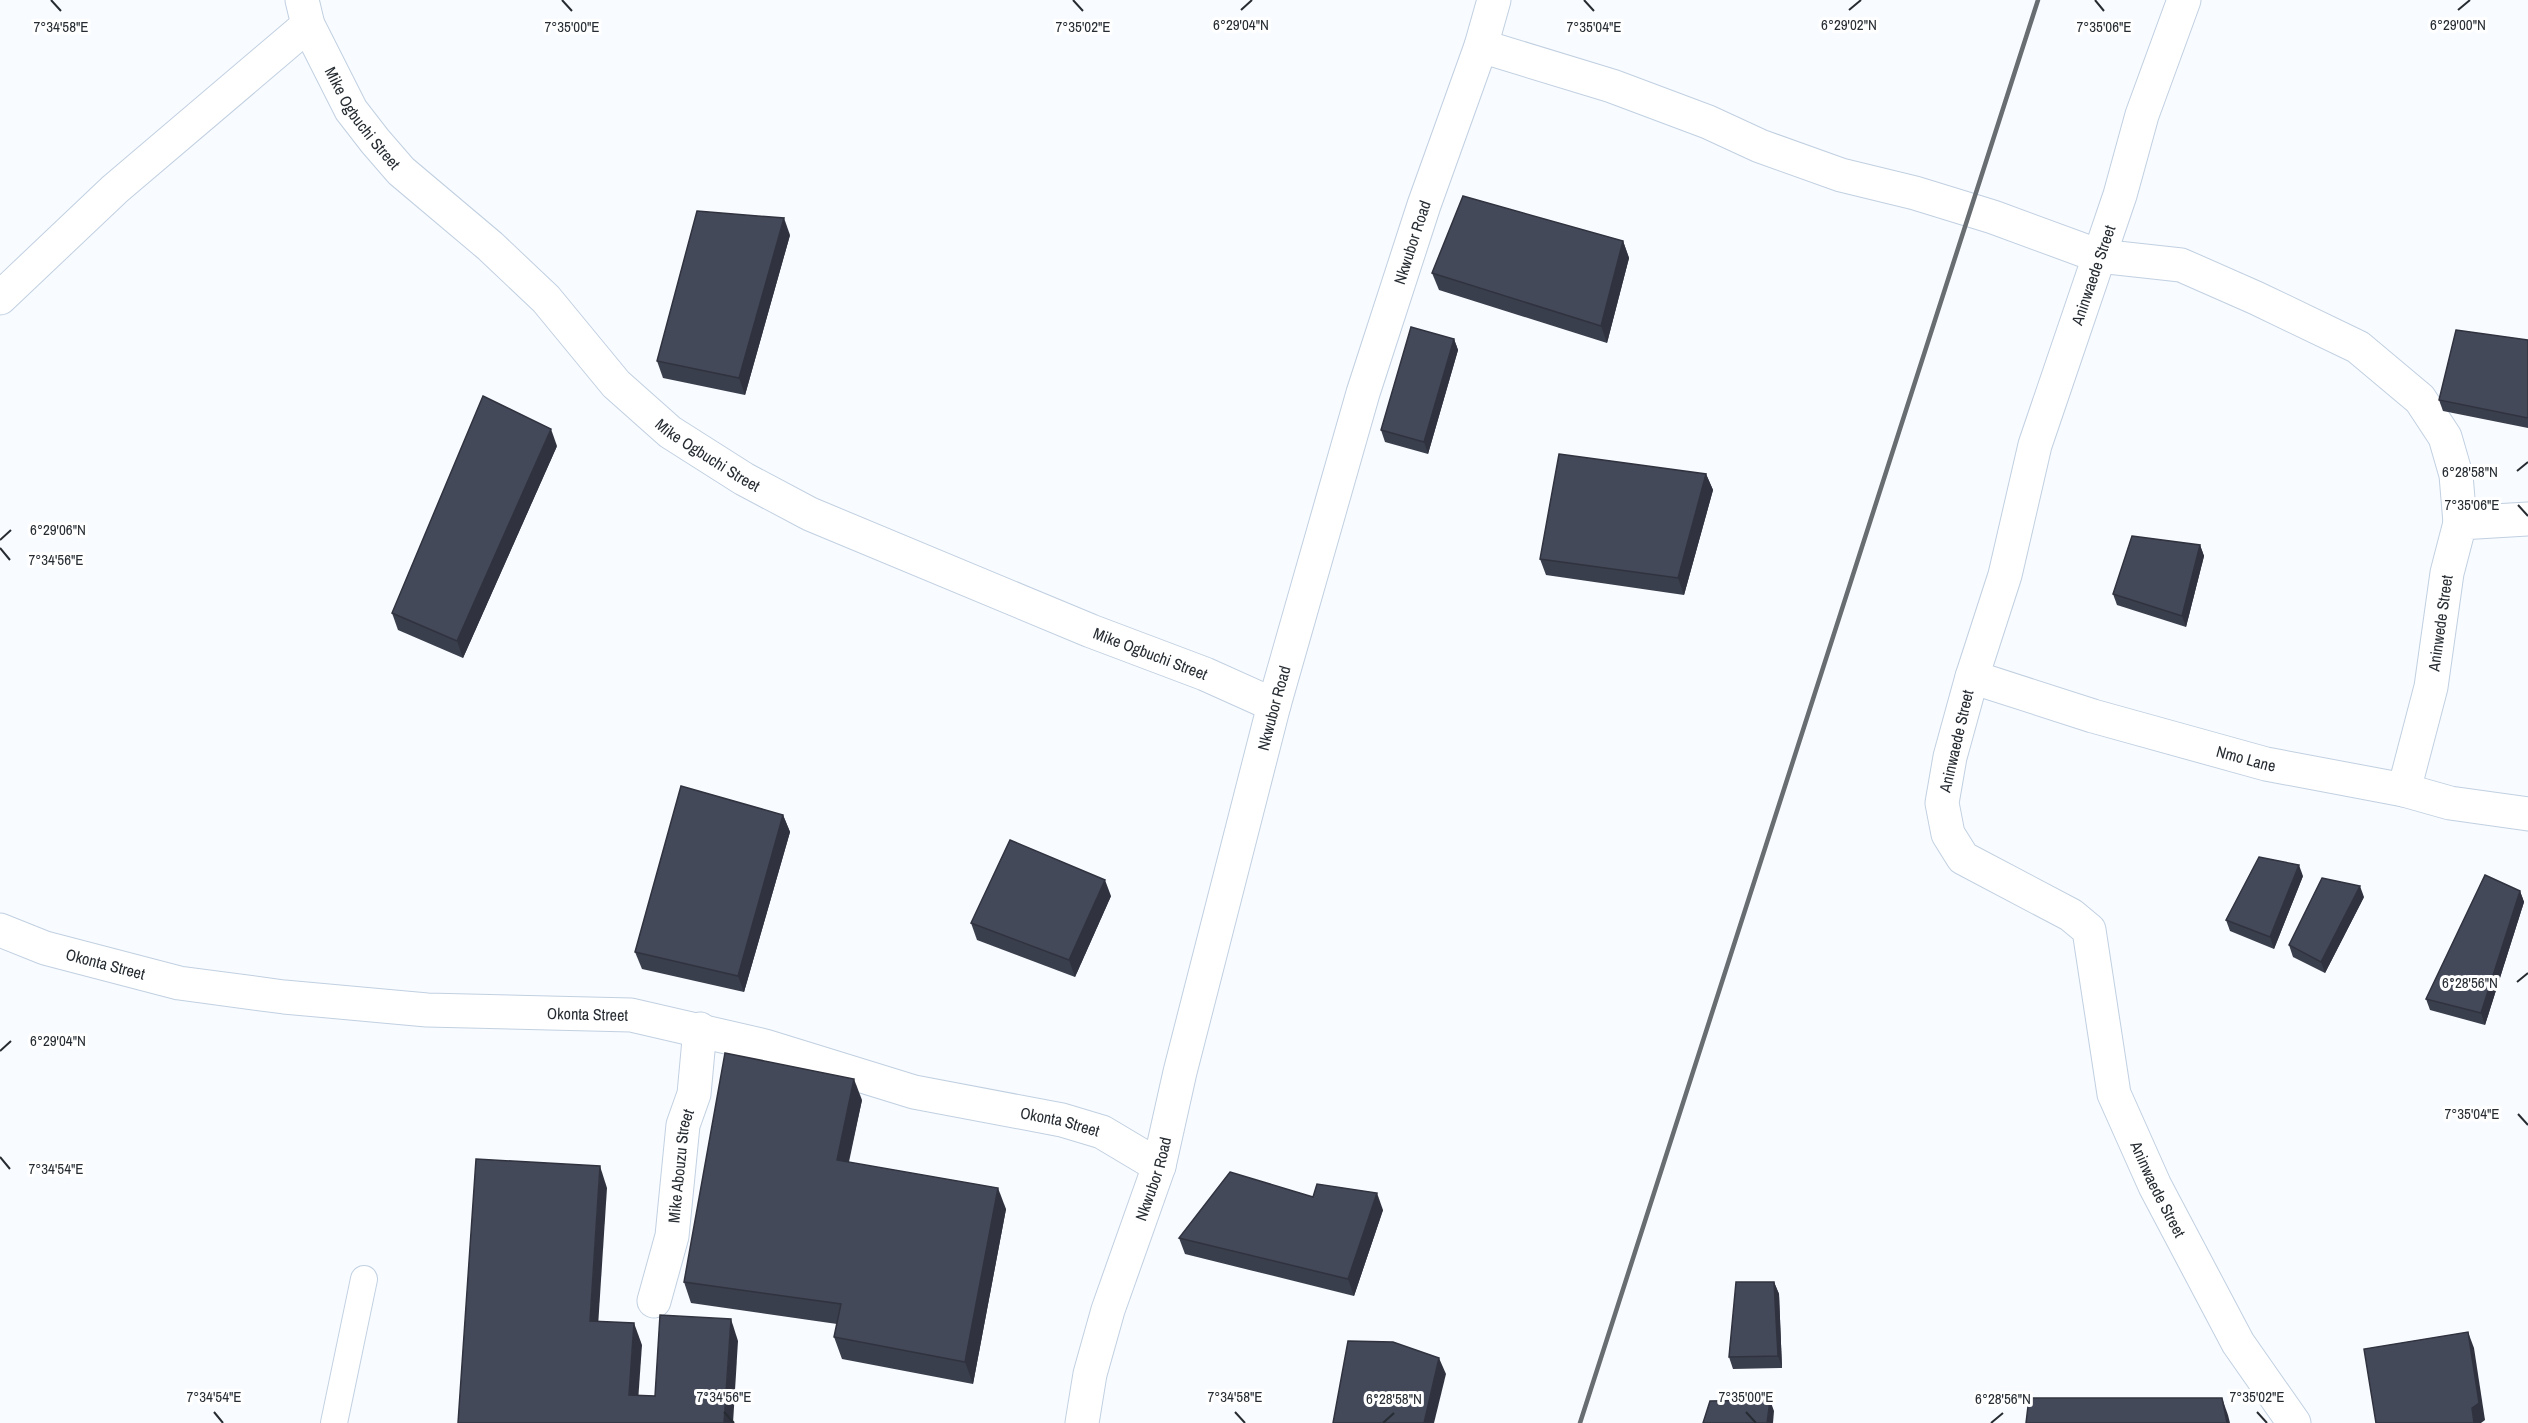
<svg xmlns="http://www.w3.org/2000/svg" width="2528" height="1423" viewBox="0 0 2528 1423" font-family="'Archivo Narrow',sans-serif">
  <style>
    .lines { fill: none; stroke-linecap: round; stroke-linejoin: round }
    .service-casing { stroke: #c1d0e1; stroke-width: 28 }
    .minor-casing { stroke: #c1d0e1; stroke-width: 35 }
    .tertiary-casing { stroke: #c1d0e1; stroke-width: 35 }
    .service { stroke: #fff; stroke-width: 26 }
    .minor { stroke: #fff; stroke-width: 33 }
    .tertiary { stroke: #fff; stroke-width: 33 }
    .rail { stroke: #686d72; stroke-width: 4.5 }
    .wall { fill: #3a3f4d }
    .shaded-wall { fill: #30333f }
    .building { fill: #44495a; stroke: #30333f; stroke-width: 1.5 }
    .ticks { fill: none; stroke: #262c32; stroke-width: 2 }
    .labels { text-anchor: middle; stroke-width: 6; stroke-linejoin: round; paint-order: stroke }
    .street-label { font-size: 16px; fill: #262c32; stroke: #fff }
    .ticks-label { font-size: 15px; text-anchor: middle; fill: #262c32; stroke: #fff; stroke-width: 6; stroke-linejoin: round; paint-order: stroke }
  </style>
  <rect width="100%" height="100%" fill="#f8fbff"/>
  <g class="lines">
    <defs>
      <polyline id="service" points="334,1423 364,1279"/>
      <g id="minor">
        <path id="s1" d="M302,0L308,25L351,110L375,141L401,171L490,246L546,299L616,384L670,432L744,479L810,514L1091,631L1205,674L1274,705"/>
        <path id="s2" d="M2184,0L2142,115L2120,195L2035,445L2005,575L1972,677L1950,757L1942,803L1948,834L1963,858L2071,915L2089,930L2114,1094L2155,1186L2238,1343L2294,1423"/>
        <polyline points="1481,46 1612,86 1708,122 1760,146 1841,175 1915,193 1993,217 2099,256 2181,265 2256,298 2358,347 2420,399 2445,437 2456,475 2460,523"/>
        <polyline points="0,298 115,189 308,25"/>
        <path id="s3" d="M1972,677L2093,716L2266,764L2404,790L2450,803L2528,814"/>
        <path id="s4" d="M2404,790L2431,687L2447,573L2460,523L2528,519"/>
        <path id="s5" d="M0,930L45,948L179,983L284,997L427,1010L631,1015L765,1046L914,1092L1062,1120L1102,1132L1159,1166"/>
        <path id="s6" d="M654,1301L672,1236L683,1125L694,1094L700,1029"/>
      </g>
      <g id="tertiary">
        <path id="s7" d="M1082,1423L1090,1374L1108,1310L1159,1166L1180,1072L1274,705L1363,393L1424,205L1481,46L1494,0"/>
      </g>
    </defs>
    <use href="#service" class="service-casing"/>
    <use href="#minor" class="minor-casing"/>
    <use href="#tertiary" class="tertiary-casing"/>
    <use href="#service" class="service"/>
    <use href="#minor" class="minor"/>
    <use href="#tertiary" class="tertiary"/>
    <polyline class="rail" points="1580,1423 2038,0"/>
  </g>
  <g class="wall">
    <polygon points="790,235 745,395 663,378 657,361"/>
    <polygon points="1623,241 1629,258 1607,343 1439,290 1432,273"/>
    <polygon points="1454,339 1458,350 1428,454 1385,442 1381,430"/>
    <polygon points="2528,340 2528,428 2443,411 2439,400"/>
    <polygon points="557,446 463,658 398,630 392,613"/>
    <polygon points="1706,474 1713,490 1684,595 1546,575 1540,559"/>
    <polygon points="2200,545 2204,556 2186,627 2117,605 2113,594"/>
    <polygon points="783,815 790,832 744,992 642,969 635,952"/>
    <polygon points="2303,876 2274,949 2230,931 2226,920"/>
    <polygon points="2520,891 2524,902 2485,1025 2430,1010 2426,999"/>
    <polygon points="1111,896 1075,977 977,940 971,923"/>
    <polygon points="2364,897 2325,973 2293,957 2289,945"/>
    <polygon points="862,1100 849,1162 1006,1209 973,1384 842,1359 834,1337 837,1324 691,1303 684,1282"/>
    <polygon points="1313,1197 1383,1210 1354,1296 1185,1254 1179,1238"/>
    <polygon points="1774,1282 1779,1294 1782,1368 1733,1369 1729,1357"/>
  </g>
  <g class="shaded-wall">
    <polygon points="784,218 790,235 745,395 739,378"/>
    <polygon points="1623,241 1629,258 1607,343 1601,326"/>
    <polygon points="1454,339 1458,350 1428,454 1424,442"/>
    <polygon points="551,429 557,446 463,658 457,641"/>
    <polygon points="1706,474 1713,490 1684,595 1678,578"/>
    <polygon points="2200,545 2204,556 2186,627 2182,616"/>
    <polygon points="783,815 790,832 744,992 738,976"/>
    <polygon points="2299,865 2303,876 2274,949 2270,937"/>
    <polygon points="1105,880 1111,896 1075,977 1069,960"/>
    <polygon points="2360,886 2364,897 2325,973 2321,962"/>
    <polygon points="2520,891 2524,902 2485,1025 2481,1013"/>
    <polygon points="854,1079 862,1100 844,1181 837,1160"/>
    <polygon points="600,1166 607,1188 597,1342 590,1321"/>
    <polygon points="998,1188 1006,1209 973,1384 965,1362"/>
    <polygon points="1377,1193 1383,1210 1354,1296 1348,1279"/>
    <polygon points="1774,1282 1779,1294 1782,1368 1778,1356"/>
    <polygon points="731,1319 738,1341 733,1423 724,1423"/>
    <polygon points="634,1323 642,1345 637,1416 629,1395"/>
    <polygon points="2468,1332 2474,1348 2485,1420 2481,1423 2474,1423 2472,1408"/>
    <polygon points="1439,1358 1446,1374 1434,1423 1424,1423"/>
    <polygon points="2222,1398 2228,1415 2230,1423 2227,1423"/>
    <polygon points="1770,1400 1774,1411 1773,1423 1767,1423"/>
  </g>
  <g class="building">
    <polygon points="1463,196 1623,241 1601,326 1432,273"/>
    <polygon points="697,211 784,218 739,378 657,361"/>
    <polygon points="1411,327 1454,339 1424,442 1381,430"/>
    <polygon points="2456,330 2528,340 2528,418 2439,400"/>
    <polygon points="483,396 551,429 457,641 392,613"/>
    <polygon points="1559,454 1706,474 1678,578 1540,559"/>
    <polygon points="2132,536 2200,545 2182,616 2113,594"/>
    <polygon points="681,786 783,815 738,976 635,952"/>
    <polygon points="1010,840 1105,880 1069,960 971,923"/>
    <polygon points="2259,857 2299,865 2270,937 2226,920"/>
    <polygon points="2485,875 2520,891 2481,1013 2426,999"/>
    <polygon points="2322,878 2360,886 2321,962 2289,945"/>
    <polygon points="725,1053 854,1079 837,1160 998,1188 965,1362 834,1337 841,1304 684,1282"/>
    <polygon points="476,1159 600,1166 590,1321 634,1323 629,1395 655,1396 660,1315 731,1319 724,1423 458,1423"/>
    <polygon points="1230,1172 1313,1197 1317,1184 1377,1193 1348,1279 1179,1238"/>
    <polygon points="1736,1282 1774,1282 1778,1356 1729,1357"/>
    <polygon points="2468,1332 2479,1403 2472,1408 2474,1423 2376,1423 2364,1349"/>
    <polygon points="1348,1341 1393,1342 1439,1358 1424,1423 1333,1423"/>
    <polygon points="2029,1398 2222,1398 2227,1423 2026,1423"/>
    <polygon points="1770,1400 1767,1423 1703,1423 1710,1401"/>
  </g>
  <path class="ticks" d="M51,0L61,11M562,0L572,11M1073,0L1083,11M1584,0L1594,11M2095,0L2104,11M1241,10L1252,0M1849,10L1861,0M2458,10L2470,0M2517,471L2528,462M2518,505L2528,516M0,540L11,530M0,548L10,560M2517,982L2528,973M0,1051L11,1041M2518,1114L2528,1125M0,1157L10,1169M214,1412L223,1423M724,1412L734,1423M1235,1412L1245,1423M1746,1412L1756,1423M2257,1412L2267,1423M1383,1423L1394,1413M1991,1423L2003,1413"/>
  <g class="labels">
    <g class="street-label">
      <text dy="6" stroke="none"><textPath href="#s1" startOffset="134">Mike Ogbuchi Street</textPath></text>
      <text dy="6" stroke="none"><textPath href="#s7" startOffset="1227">Nkwubor Road</textPath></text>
      <text transform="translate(2093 275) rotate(-71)" y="6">Aninwaede Street</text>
      <text dy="6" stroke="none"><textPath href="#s1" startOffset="620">Mike Ogbuchi Street</textPath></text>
      <text dy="6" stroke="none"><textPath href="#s4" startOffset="171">Aninwede Street</textPath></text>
      <text dy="6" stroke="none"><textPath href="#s1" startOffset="1106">Mike Ogbuchi Street</textPath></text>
      <text dy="6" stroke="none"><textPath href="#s7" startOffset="741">Nkwubor Road</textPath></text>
      <text transform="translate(1956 741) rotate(-77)" y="6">Aninwaede Street</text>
      <text dy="6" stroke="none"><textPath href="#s3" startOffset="286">Nmo Lane</textPath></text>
      <text dy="6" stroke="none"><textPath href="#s5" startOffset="111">Okonta Street</textPath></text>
      <text dy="6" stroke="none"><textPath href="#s5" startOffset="597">Okonta Street</textPath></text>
      <text dy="6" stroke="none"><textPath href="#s5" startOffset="1083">Okonta Street</textPath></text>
      <text dy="6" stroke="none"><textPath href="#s6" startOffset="138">Mike Abouzu Street</textPath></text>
      <text dy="6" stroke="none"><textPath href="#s7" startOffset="255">Nkwubor Road</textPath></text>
      <text dy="6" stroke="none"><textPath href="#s2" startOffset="1316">Aninwaede Street</textPath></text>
    </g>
  </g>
  <g class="ticks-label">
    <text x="1241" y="30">6°29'04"N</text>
    <text x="1849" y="30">6°29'02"N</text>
    <text x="2458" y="30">6°29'00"N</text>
    <text x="61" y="32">7°34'58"E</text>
    <text x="572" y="32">7°35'00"E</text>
    <text x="1083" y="32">7°35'02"E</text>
    <text x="1594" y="32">7°35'04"E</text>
    <text x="2104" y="32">7°35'06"E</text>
    <text x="2470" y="477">6°28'58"N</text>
    <text x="2472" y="510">7°35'06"E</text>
    <text x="58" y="535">6°29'06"N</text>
    <text x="56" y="565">7°34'56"E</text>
    <text x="2470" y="988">6°28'56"N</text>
    <text x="58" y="1046">6°29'04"N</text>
    <text x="2472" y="1119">7°35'04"E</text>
    <text x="56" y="1174">7°34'54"E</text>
    <text x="214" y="1402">7°34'54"E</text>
    <text x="724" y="1402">7°34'56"E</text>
    <text x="1235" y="1402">7°34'58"E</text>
    <text x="1746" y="1402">7°35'00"E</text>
    <text x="2257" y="1402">7°35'02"E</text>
    <text x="1394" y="1404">6°28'58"N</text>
    <text x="2003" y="1404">6°28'56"N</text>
  </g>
</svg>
